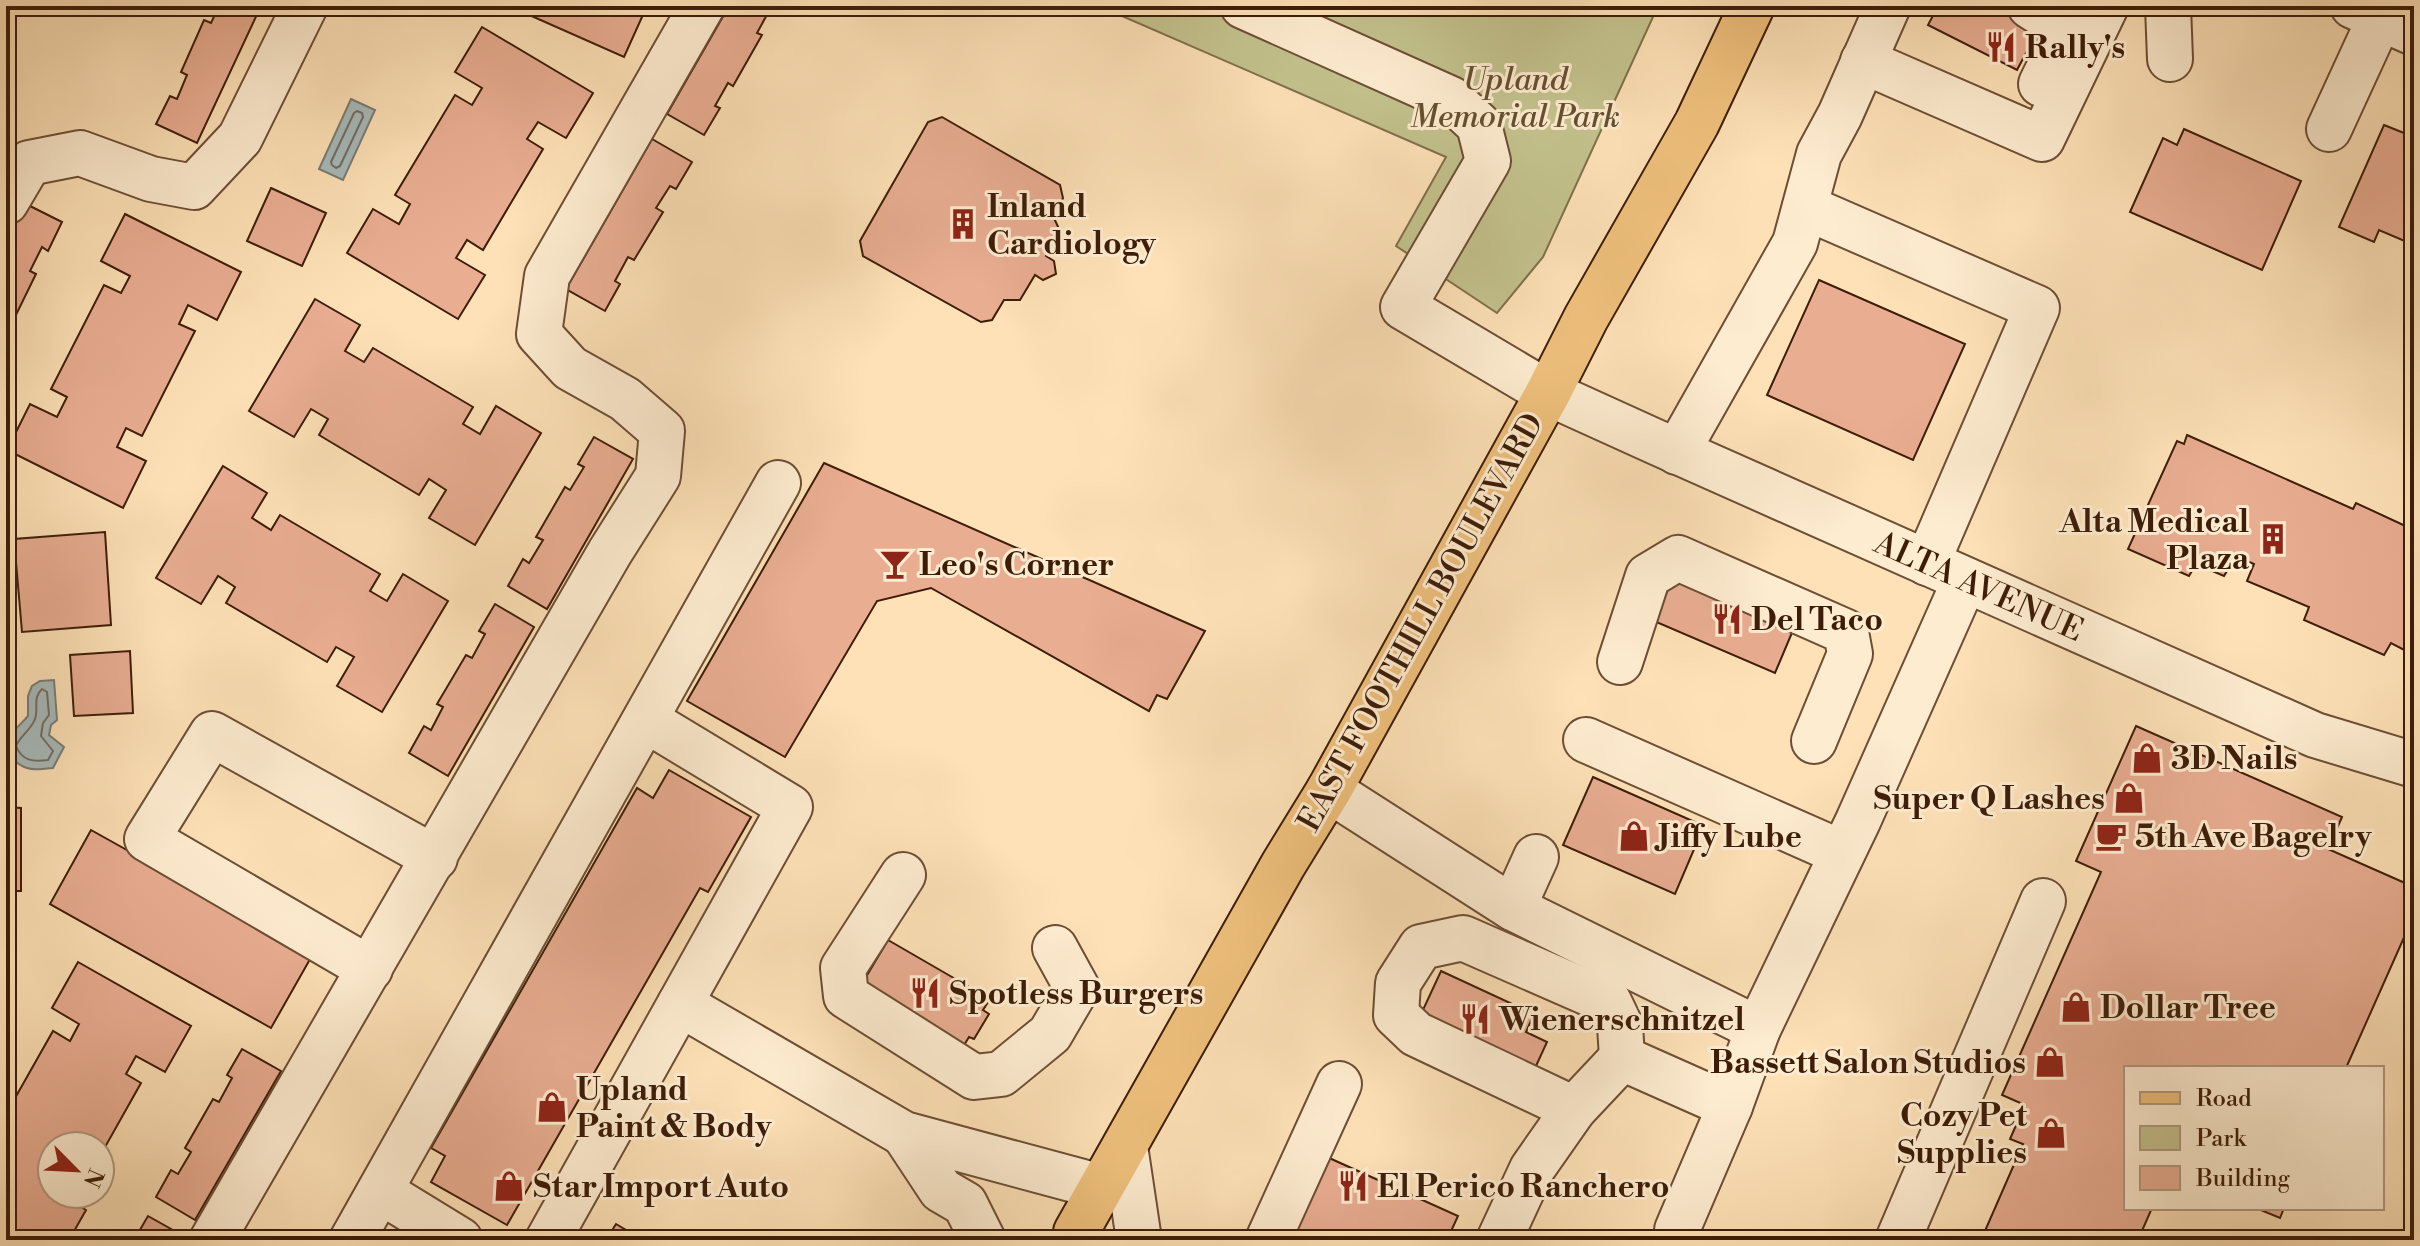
<svg xmlns="http://www.w3.org/2000/svg" width="2420" height="1246" viewBox="0 0 2420 1246" font-family="'Libre Bodoni',serif">
  <style>
    .green { fill: #c3c28d; stroke: #80704a; stroke-width: 2 }
    .water { fill: #a6babb; stroke: #7c7b73; stroke-width: 2 }
    .lines { fill: none; stroke-linecap: round; stroke-linejoin: round }
    .shore { stroke: #726c62; stroke-width: 2 }
    .building { fill: #e9ad92; stroke: #3d1d08; stroke-width: 2 }
    .minor-casing { stroke: #6d4e34; stroke-width: 48 }
    .major-casing { stroke: #3d1d08; stroke-width: 48 }
    .minor { stroke: #feecd0; stroke-width: 44 }
    .major { stroke: #efc07c; stroke-width: 44 }
    .labels { text-anchor: middle; stroke-width: 6; stroke-linejoin: round; paint-order: stroke }
    .poi-label { font-size: 32px; font-weight: bold; fill: #3d1d08; stroke: #feecd0; text-anchor: start }
    .park-label { font-size: 32px; font-style: italic; fill: #654f30; stroke: #feecd0 }
    .street-label { font-size: 32px; fill: #3d1d08; stroke: #feecd0 }
  </style>
  <rect width="100%" height="100%" fill="#fee1b7"/>
  <filter id="stains"><feTurbulence type="fractalNoise" baseFrequency=".0025" numOctaves="4"/><feColorMatrix values="0 0 0 0 .2 0 0 0 0 .09 0 0 0 0 .02 0 0 0 .5 -.17"/></filter>
  <radialGradient id="worn" r=".72"><stop offset=".6" stop-color="#630" stop-opacity="0"/><stop offset="1" stop-color="#630" stop-opacity=".3"/></radialGradient>
  <polygon class="green" points="1099,6 1658,6 1543,257 1497,313 1396,246 1446,157"/>
  <g class="water">
    <polygon points="351,99 375,110 343,180 319,169"/>
    <path d="M54,680L57,720L51,725L49,735L64,747L53,768C45,768 35,771 27,768C11,763 3,745 14,731C18,726 23,722 28,716V696L32,686L40,681Z"/>
  </g>
  <g class="lines">
    <g class="shore">
      <polygon points="357,111 362,113 363,117 340,166 336,168 332,165 331,162 354,113"/>
      <path d="M42,689L47,692L49,715L43,723L41,736L53,751L48,760C33,762 22,761 16,746C20,736 31,730 35,719C39,708 32,698 42,689Z"/>
    </g>
  </g>
  <g class="building">
    <polygon points="219,6 261,6 197,143 156,124 170,96 177,99 187,75 181,72 204,20 211,23"/>
    <polygon points="509,6 647,6 624,57"/>
    <polygon points="729,6 779,6 774,14 769,11 757,33 762,35 733,86 728,83 715,106 720,108 704,135 667,114"/>
    <polygon points="1938,6 2005,6 2041,25 2017,70 1928,25"/>
    <polygon points="482,27 593,93 566,138 538,122 527,139 543,149 483,250 467,240 456,258 485,275 458,319 347,253 373,209 399,224 410,204 395,195 455,95 472,105 482,88 455,72"/>
    <polygon points="942,117 1060,185 1063,198 1053,216 1060,231 1046,256 1054,261 1056,274 1043,280 1035,275 1020,300 1004,300 992,320 981,322 863,256 860,241 928,122"/>
    <polygon points="2384,125 2414,137 2414,166 2410,176 2414,178 2414,245 2379,230 2374,242 2339,227"/>
    <polygon points="2184,129 2301,181 2262,270 2130,212 2163,138 2177,145"/>
    <polygon points="652,139 692,162 676,189 670,186 656,208 663,212 634,260 628,257 615,281 620,284 605,311 566,289"/>
    <polygon points="271,188 326,213 302,266 247,241"/>
    <polygon points="22,202 62,222 48,251 42,247 30,271 36,274 11,325 6,322 6,235"/>
    <polygon points="125,214 241,272 217,320 188,305 179,324 195,331 142,436 126,428 117,447 146,461 123,508 7,450 30,404 57,417 67,397 51,389 104,285 121,293 130,276 101,261"/>
    <polygon points="1819,280 1965,344 1913,460 1767,395"/>
    <polygon points="315,299 360,325 345,351 364,362 373,348 473,407 463,424 480,434 496,406 541,433 475,545 429,518 446,490 429,479 419,495 319,435 328,419 311,409 294,437 249,411"/>
    <polygon points="2187,435 2353,509 2356,503 2414,530 2414,655 2391,643 2384,655 2304,620 2309,607 2247,581 2254,564 2236,556 2224,576 2196,564 2189,576 2128,549 2177,441 2184,444"/>
    <polygon points="594,437 633,459 547,609 508,586 523,559 529,563 543,540 536,537 565,487 570,490 584,467 578,464"/>
    <polygon points="824,463 1205,631 1167,699 1157,695 1149,711 931,588 877,601 785,757 687,701"/>
    <polygon points="223,466 267,493 252,518 271,530 280,515 380,574 370,591 387,601 403,574 448,601 382,712 337,686 354,657 336,647 327,662 226,603 235,587 218,576 201,604 156,578"/>
    <polygon points="105,532 111,625 22,632 14,539"/>
    <polygon points="1679,564 1799,616 1775,673 1654,621"/>
    <polygon points="495,604 534,627 448,776 409,753 424,726 431,730 443,707 437,704 466,655 472,658 485,634 479,631"/>
    <polygon points="130,651 133,713 74,716 70,655"/>
    <polygon points="2136,726 2342,817 2328,849 2414,887 2414,915 2346,1068 2126,1068 2126,1208 2152,1208 2138,1240 1981,1240 2023,1144 2010,1139 2025,1105 2002,1095 2101,872 2076,861"/>
    <polygon points="669,770 751,817 708,892 700,888 507,1225 431,1182 445,1156 431,1148 637,788 653,798"/>
    <polygon points="1593,777 1704,826 1675,894 1563,845"/>
    <polygon points="6,807 21,808 21,891 6,891"/>
    <polygon points="91,830 313,954 271,1028 50,904"/>
    <polygon points="888,940 990,999 983,1010 989,1014 974,1039 969,1037 963,1047 860,987"/>
    <polygon points="78,962 191,1026 165,1072 136,1056 126,1074 141,1083 100,1156 100,1146 52,1146 52,1194 58,1194 86,1210 69,1240 33,1240 6,1224 6,1149 11,1141 6,1139 6,1114 53,1031 70,1041 79,1024 52,1008"/>
    <polygon points="1441,971 1534,1014 1526,1032 1547,1042 1531,1077 1416,1025"/>
    <polygon points="242,1049 281,1071 195,1220 156,1197 171,1170 178,1174 191,1152 185,1148 213,1099 219,1102 232,1078 227,1075"/>
    <polygon points="1327,1157 1458,1216 1447,1240 1296,1240 1290,1237"/>
    <polygon points="2256,1208 2284,1208 2280,1218"/>
    <polygon points="148,1216 187,1238 185,1240 134,1240"/>
    <polygon points="616,1224 643,1240 606,1240"/>
  </g>
  <g class="lines">
    <defs>
      <g id="minor">
        <polyline points="1243,6 1451,99 1479,125 1488,161 1403,307 1548,393 1656,442 2315,735 2414,765"/>
        <polyline points="2030,6 2058,24 2062,41 2041,84"/>
        <polyline points="2168,6 2170,59"/>
        <polyline points="2353,6 2414,33"/>
        <polyline points="1863,61 2042,139 2106,6"/>
        <polyline points="2329,129 2380,18"/>
        <polyline points="6,202 29,163 80,153 151,179 194,187 240,138 305,6"/>
        <polyline points="1805,207 2037,308 1927,563"/>
        <polyline points="1677,452 1795,243 1819,154 1840,115 1888,6"/>
        <polyline points="1620,662 1648,576 1678,558 1846,632 1850,654 1814,741"/>
        <polyline points="1586,740 1842,853"/>
        <polyline points="1329,790 1513,908 1536,857"/>
        <polyline points="903,875 843,968 846,996 974,1077 1001,1074 1050,1034 1077,988 1055,948"/>
        <polyline points="1513,908 1758,1029"/>
        <polyline points="370,969 147,839 212,734 435,858"/>
        <polyline points="680,1004 904,1134 1101,1187"/>
        <polyline points="1574,1109 1416,1034 1396,1015 1398,983 1421,947 1463,938 1609,1002 1620,1025 1622,1058"/>
        <polyline points="904,1134 941,1190 965,1204 983,1240"/>
        <polyline points="1125,1146 1139,1240"/>
        <polyline points="380,1191 460,1240"/>
        <polyline points="1677,1230 1730,1106"/>
        <polyline points="212,1240 610,552 658,476 662,431 625,399 570,368 539,334 547,276 702,6"/>
        <polyline points="352,1240 778,483"/>
        <polyline points="548,1240 790,807 646,720"/>
        <polyline points="1268,1240 1339,1084"/>
        <polyline points="1499,1240 1532,1169 1574,1109 1622,1058 1730,1106 1758,1029 1858,821 1965,580"/>
        <polyline points="1898,1240 2043,901"/>
      </g>
      <polyline id="major" points="1075,1240 1076,1232 1283,865 1329,790 1548,393 1586,318 1697,123 1752,6"/>
    </defs>
    <use href="#minor" class="minor-casing"/>
    <use href="#major" class="major-casing"/>
    <use href="#minor" class="minor"/>
    <use href="#major" class="major"/>
  </g>
  <defs>
    <symbol id="restaurant-bare" viewBox="-9 -9 18 18"><path d="M-5-6h1v4h1v-4h1v4h1v-4h1v5L-1.5 .5V6h-2V.5L-5-1ZM5-6V6H3V1.5H1.5Q1.5-4 5-6Z" fill="#8f2418" stroke="#feecd0" stroke-width="2.5" paint-order="stroke"/></symbol>
    <symbol id="building-bare" viewBox="-9 -9 18 18"><path d="M-4-6H4V6H1V3H-1V6H-4ZM-2.5-4.3h1.7v1.8h-1.7ZM.8-4.3h1.7v1.8H.8ZM-2.5-1h1.7V.8h-1.7ZM.8-1h1.7V.8H.8Z" fill="#8f2418" stroke="#feecd0" stroke-width="2.5" paint-order="stroke"/></symbol>
    <symbol id="bar-bare" viewBox="-9 -9 18 18"><path d="M-6-5H6L.8 .8V4.5H3.5V6h-7V4.5H-.8V.8Z" fill="#8f2418" stroke="#feecd0" stroke-width="2.5" paint-order="stroke"/></symbol>
    <symbol id="shop-bare" viewBox="-9 -9 18 18"><path d="M-5-2.5h2.3a2.7 3.5 0 0 1 5.4 0H5L5.5 6h-11ZM-1.5-2.5h3a1.5 2.3 0 0 0-3 0Z" fill="#8f2418" stroke="#feecd0" stroke-width="2.5" paint-order="stroke"/></symbol>
    <symbol id="cafe-bare" viewBox="-9 -9 18 18"><path d="M-5.5-4.5H6V0H3Q3 3.5 0 3.5H-2.5Q-5.5 3.5-5.5 0ZM3-3.2v2h1.7v-2ZM-6 4.5H4V6H-6Z" fill="#8f2418" stroke="#feecd0" stroke-width="2.5" paint-order="stroke"/></symbol>
  </defs>
  <g fill-rule="evenodd">
    <use href="#restaurant-bare" x="1979" y="25" width="44" height="44"/>
    <use href="#building-bare" x="941" y="202" width="44" height="44"/>
    <use href="#building-bare" x="2251" y="517" width="44" height="44"/>
    <use href="#bar-bare" x="873" y="542" width="44" height="44"/>
    <use href="#restaurant-bare" x="1705" y="597" width="44" height="44"/>
    <use href="#shop-bare" x="2125" y="736" width="44" height="44"/>
    <use href="#shop-bare" x="2107" y="776" width="44" height="44"/>
    <use href="#shop-bare" x="1612" y="814" width="44" height="44"/>
    <use href="#cafe-bare" x="2089" y="814" width="44" height="44"/>
    <use href="#restaurant-bare" x="903" y="971" width="44" height="44"/>
    <use href="#shop-bare" x="2054" y="985" width="44" height="44"/>
    <use href="#restaurant-bare" x="1453" y="997" width="44" height="44"/>
    <use href="#shop-bare" x="2028" y="1040" width="44" height="44"/>
    <use href="#shop-bare" x="530" y="1085" width="44" height="44"/>
    <use href="#shop-bare" x="2029" y="1111" width="44" height="44"/>
    <use href="#shop-bare" x="487" y="1164" width="44" height="44"/>
    <use href="#restaurant-bare" x="1331" y="1164" width="44" height="44"/>
  </g>
  <g class="labels">
    <g class="poi-label">
      <text x="2025" y="58">Rally's</text>
      <text x="987" y="217">Inland<tspan x="987" dy="37">Cardiology</tspan></text>
      <text x="2249" y="532" text-anchor="end">Alta Medical<tspan x="2249" dy="37">Plaza</tspan></text>
      <text x="919" y="575">Leo's Corner</text>
      <text x="1751" y="630">Del Taco</text>
      <text x="2171" y="769">3D Nails</text>
      <text x="2105" y="809" text-anchor="end">Super Q Lashes</text>
      <text x="1658" y="847">Jiffy Lube</text>
      <text x="2135" y="847">5th Ave Bagelry</text>
      <text x="949" y="1004">Spotless Burgers</text>
      <text x="2100" y="1018">Dollar Tree</text>
      <text x="1499" y="1030">Wienerschnitzel</text>
      <text x="2026" y="1073" text-anchor="end">Bassett Salon Studios</text>
      <text x="576" y="1100">Upland<tspan x="576" dy="37">Paint &amp; Body</tspan></text>
      <text x="2027" y="1126" text-anchor="end">Cozy Pet<tspan x="2027" dy="37">Supplies</tspan></text>
      <text x="533" y="1197">Star Import Auto</text>
      <text x="1377" y="1197">El Perico Ranchero</text>
    </g>
    <g class="park-label">
      <text x="1515" y="90">Upland<tspan x="1515" dy="37">Memorial Park</tspan></text>
    </g>
    <g class="street-label">
      <text transform="translate(1979 586) rotate(24)" y="11">ALTA AVENUE</text>
      <text transform="translate(1420 622) rotate(-61)" y="11">EAST FOOTHILL BOULEVARD</text>
    </g>
  </g>
  <rect width="2420" height="1246" fill="none" stroke="#fee1b7" stroke-width="32"/>
  <rect x="8" y="8" width="2404" height="1230" fill="none" stroke="#3d1d08" stroke-width="4"/>
  <rect x="16" y="16" width="2388" height="1214" fill="none" stroke="#3d1d08" stroke-width="2"/>
  <rect x="2124" y="1066" width="260" height="144" fill="#feecd0" stroke="#b19980" stroke-width="2"/>
  <rect x="2140" y="1092" width="40" height="12" fill="#efc07c" stroke="#b19980" stroke-width="2"/>
  <text x="2196" y="1106" font-size="24" fill="#3d1d08">Road</text>
  <rect x="2140" y="1126" width="40" height="24" fill="#c3c28d" stroke="#b19980" stroke-width="2"/>
  <text x="2196" y="1146" font-size="24" fill="#3d1d08">Park</text>
  <rect x="2140" y="1166" width="40" height="24" fill="#e9ad92" stroke="#b19980" stroke-width="2"/>
  <text x="2196" y="1186" font-size="24" fill="#3d1d08">Building</text>
  <g transform="translate(76 1170) rotate(114)"><circle r="38" fill="#feecd0" stroke="#b19980" stroke-width="2"/>
  <path d="M0-6L14 30L0 20L-14 30Z" fill="#8f2418"/>
  <text y="-12" font-size="22" font-weight="bold" text-anchor="middle" fill="#3d1d08">N</text>
  </g>
  <rect width="100%" height="100%" filter="url(#stains)"/>
  <rect width="100%" height="100%" fill="url(#worn)"/>
</svg>
